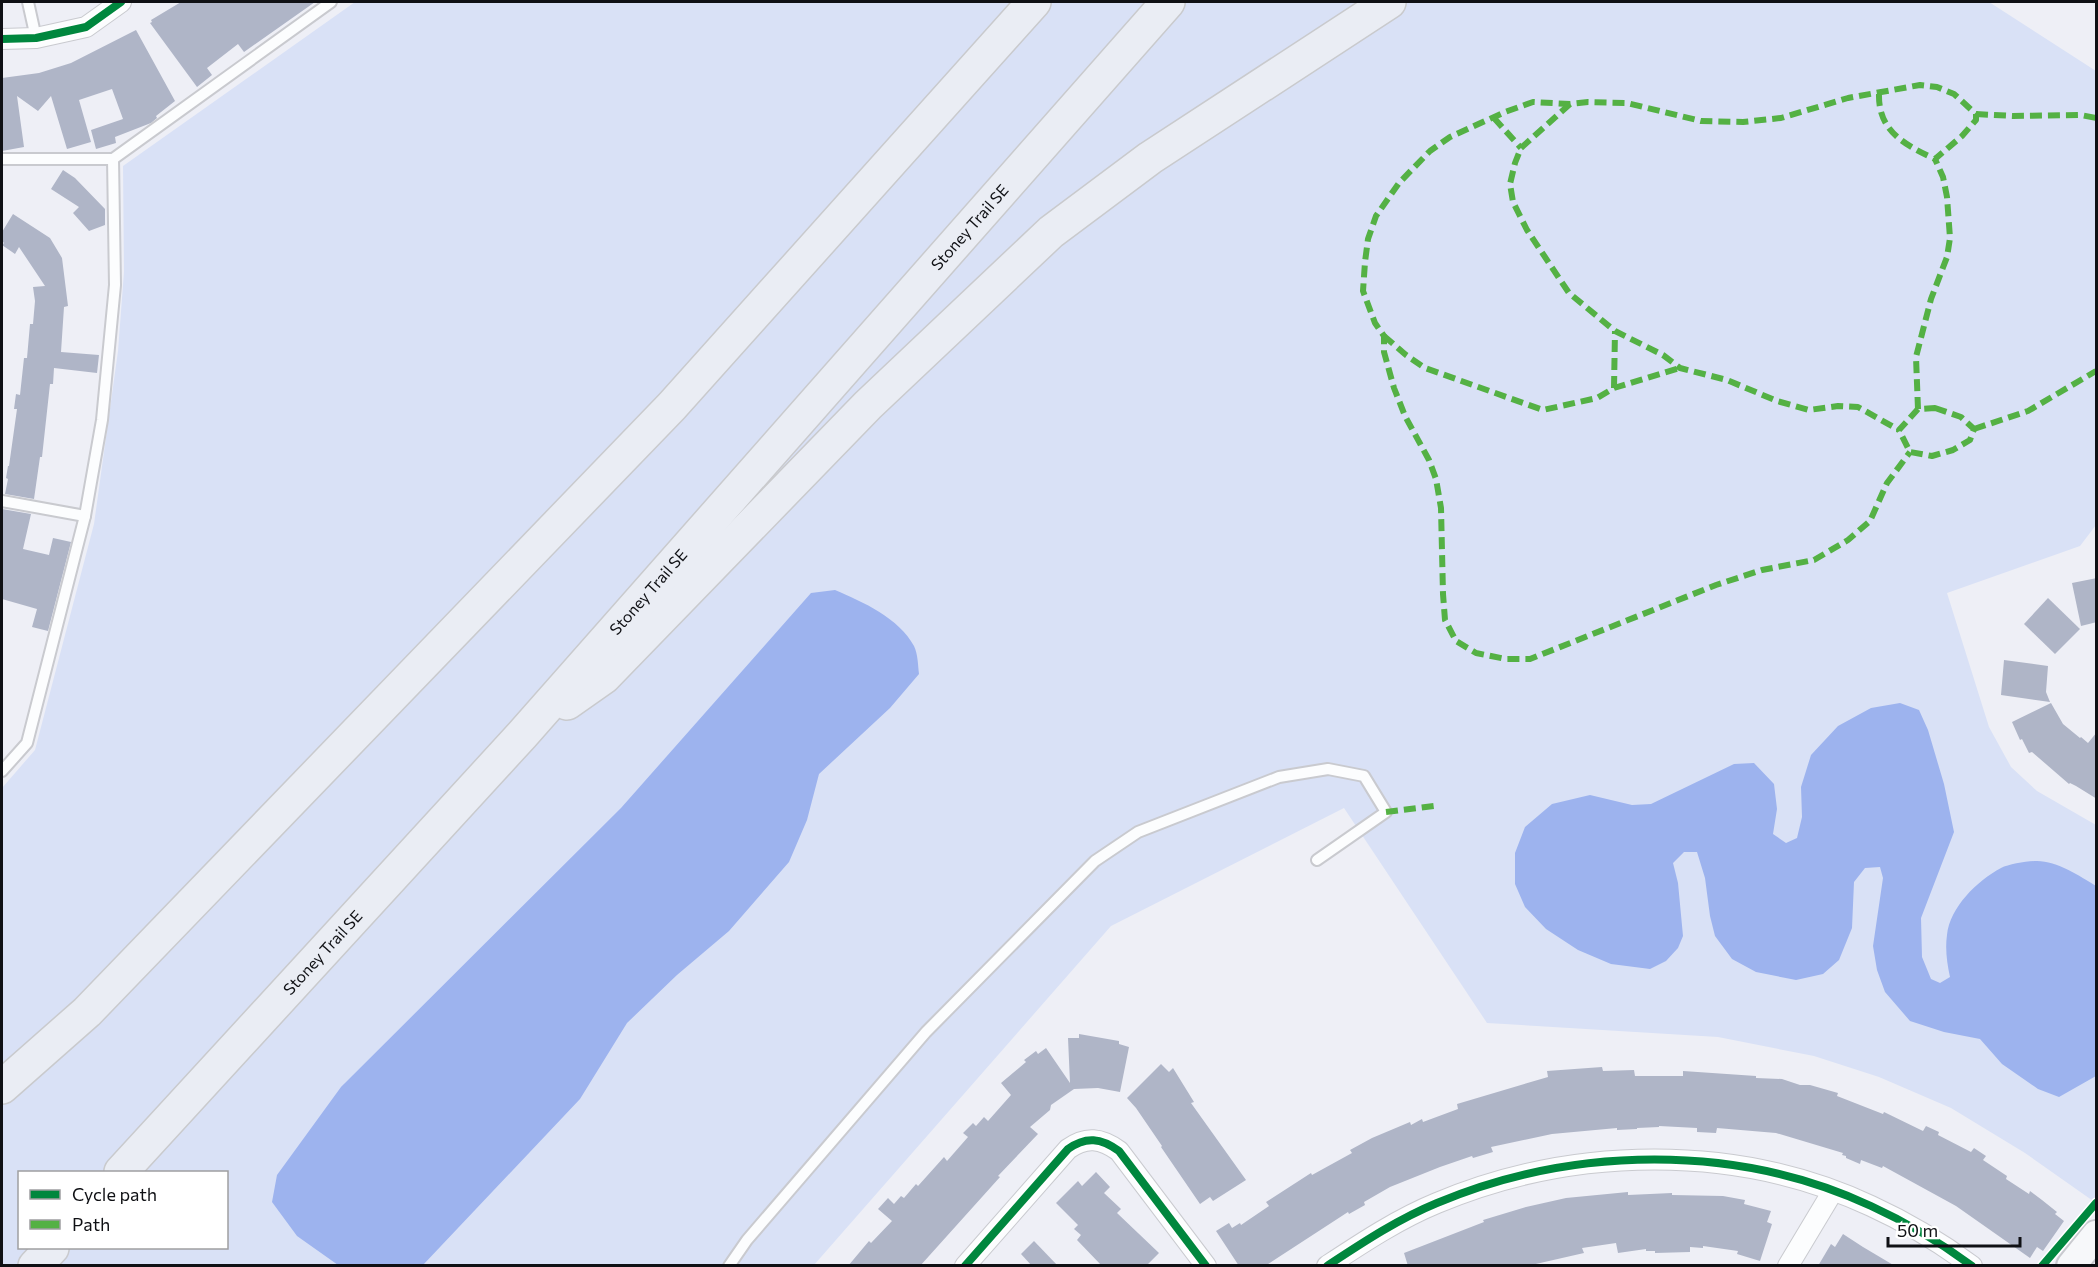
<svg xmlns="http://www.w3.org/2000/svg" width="2098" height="1267" viewBox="0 0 2098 1267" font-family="Commissioner,sans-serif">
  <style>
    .green { fill: #d9e1f6; fill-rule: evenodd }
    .water { fill: #9db3ee }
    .building { fill: #afb5c7 }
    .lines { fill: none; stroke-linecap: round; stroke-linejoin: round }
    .lane-casing { stroke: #c9cacf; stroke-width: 14 }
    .street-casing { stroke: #c9cacf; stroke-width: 22 }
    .secondary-casing { stroke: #c9cacf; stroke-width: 32 }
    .highway-casing { stroke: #c9cacd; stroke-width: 36 }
    .lane { stroke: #fcfdfe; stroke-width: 10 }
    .street { stroke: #fcfdfe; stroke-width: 20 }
    .secondary { stroke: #f7f8fa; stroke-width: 28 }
    .highway { stroke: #eaedf4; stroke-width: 33 }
    .quiet { stroke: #54b144; stroke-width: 6; stroke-dasharray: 12 6; stroke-linecap: butt }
    .cycleway-casing { stroke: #fff; stroke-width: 11 }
    .cycleway { stroke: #00873e; stroke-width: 8 }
    .labels { text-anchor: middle; stroke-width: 4.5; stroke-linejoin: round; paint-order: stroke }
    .street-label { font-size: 16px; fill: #0f1014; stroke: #fff }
  </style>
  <rect width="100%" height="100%" fill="#eeeff6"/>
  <path class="green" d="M355,2H1989L2096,71V525L2080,546L1947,593L1989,727L2011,767L2037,791L2096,825V1203L2025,1153L1951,1108L1879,1077L1814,1056L1718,1037L1487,1023L1344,808L1111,926L814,1265L2,1266V788L35,750L94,524L118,351L124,272L123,166ZM20,1172H226V1248H20Z"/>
  <g class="water">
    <path d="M835,590C863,602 899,618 914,646C918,654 918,666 919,674L890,708L819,774L807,820L789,862L729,931L677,975L627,1023L580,1099L423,1265H338L297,1236L272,1202L277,1175L341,1087L621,808L811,593Z"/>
    <path d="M1900,703L1919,710L1928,730L1944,784L1954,832L1921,918L1922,957L1931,979L1940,983L1950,977C1947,963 1945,949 1947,935C1950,907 1977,881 2001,868C2009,864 2027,861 2037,861C2057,861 2080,876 2096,886V1076L2059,1097L2038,1089L2002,1064L1980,1039L1944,1032L1910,1021L1885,992L1877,970L1873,946L1883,878L1880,867L1865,868L1854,882L1852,928L1839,960L1823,974L1796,980L1756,972L1732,959L1715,936L1710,916L1705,878L1697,852H1684L1673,863L1678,883L1683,936L1678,948L1666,961L1650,969L1611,964L1578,950L1546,929L1525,907L1515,884V853L1525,827L1552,804L1590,795L1632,805L1651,804L1734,764L1754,763L1774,784L1777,809L1773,834L1786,843L1797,838L1802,817L1801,787L1811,755L1838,726L1871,708Z"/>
  </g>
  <g class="building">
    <polygon points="181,2 315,2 244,52 238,44 207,68 212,75 197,87 150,23 152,22 151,20"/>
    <polygon points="136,30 175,101 156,116 157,118 151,123 115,137 116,143 96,149 91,130 123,119 112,89 79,100 91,142 67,149 51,96 38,111 17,96 24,147 2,151 2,78 39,73 71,63"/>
    <polygon points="63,170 75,178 105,209 105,225 89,231 73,213 79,207 51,189"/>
    <polygon points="13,214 50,238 62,258 68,306 64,307 61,352 99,355 97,373 54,368 53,384 50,384 42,457 40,457 34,499 5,494 8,479 6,478 8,466 9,466 17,409 14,409 16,394 20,395 24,358 27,358 30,324 33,324 35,301 33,287 45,286 19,247 15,254 2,245 4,243 2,241 2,232"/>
    <polygon points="2,509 31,514 23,549 49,555 53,538 71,542 48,631 32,627 37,609 2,599"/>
    <polygon points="2097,578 2097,622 2081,626 2072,583"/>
    <polygon points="2048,598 2080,629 2055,654 2024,624"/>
    <polygon points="2004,660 2048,666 2046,692 2050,702 2001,695"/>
    <polygon points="2051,703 2063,724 2080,738 2081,737 2088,743 2097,732 2097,799 2076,786 2070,783 2069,784 2032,752 2029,753 2022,739 2020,740 2012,722"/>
    <polygon points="1079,1034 1119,1041 1119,1044 1129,1047 1120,1092 1098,1088 1074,1089 1051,1105 1050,1110 1030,1127 1038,1134 998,1176 1000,1177 920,1266 848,1266 869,1241 871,1243 892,1221 878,1209 888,1198 894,1204 901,1196 904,1198 916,1184 918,1186 944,1157 947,1161 968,1137 963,1133 973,1123 976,1126 984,1117 988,1121 1011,1095 1001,1083 1026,1062 1024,1060 1036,1051 1038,1054 1046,1048 1070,1083 1068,1038 1079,1038"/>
    <polygon points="1161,1064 1169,1072 1173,1068 1194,1102 1191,1103 1246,1180 1213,1201 1210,1197 1200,1204 1161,1147 1162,1146 1136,1108 1127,1098"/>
    <polygon points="1602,1067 1603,1071 1634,1070 1635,1076 1683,1076 1683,1071 1756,1076 1756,1078 1782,1079 1800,1085 1810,1085 1838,1093 1837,1096 1883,1114 1884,1112 1923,1131 1926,1126 1939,1132 1938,1135 1971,1152 1974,1148 1986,1156 1983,1160 2007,1176 2006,1179 2029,1194 2030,1191 2042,1200 2057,1212 2055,1214 2064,1221 2043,1251 2037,1247 2030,1258 1956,1206 1883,1166 1882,1168 1861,1160 1860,1164 1846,1158 1846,1156 1842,1155 1843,1153 1776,1133 1717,1128 1716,1133 1697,1132 1697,1128 1659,1126 1659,1127 1637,1128 1637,1129 1617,1130 1617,1128 1552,1134 1491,1147 1493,1152 1473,1158 1472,1156 1440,1167 1390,1187 1364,1202 1365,1205 1349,1214 1348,1212 1265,1266 1239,1266 1216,1231 1229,1223 1232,1228 1240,1223 1241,1225 1269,1206 1266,1202 1311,1173 1312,1175 1352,1153 1350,1150 1372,1138 1410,1122 1411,1125 1422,1119 1423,1122 1458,1109 1457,1104 1548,1077 1547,1071"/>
    <polygon points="1096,1172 1110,1187 1104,1193 1121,1209 1117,1213 1159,1253 1146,1266 1102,1266 1077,1240 1081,1235 1074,1229 1078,1225 1056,1203 1078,1181 1082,1186"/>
    <polygon points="1628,1192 1628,1195 1672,1193 1672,1195 1723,1196 1745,1200 1744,1204 1771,1211 1767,1222 1772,1224 1760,1261 1737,1254 1738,1251 1703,1246 1703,1248 1690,1247 1690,1252 1655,1253 1655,1251 1646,1251 1646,1249 1618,1253 1616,1243 1582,1248 1584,1253 1527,1266 1408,1266 1404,1253 1484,1222 1483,1220 1526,1207 1566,1198"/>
    <polygon points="1843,1234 1863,1247 1895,1266 1818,1266 1831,1244 1835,1247"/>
    <polygon points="1034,1241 1058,1266 1032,1266 1021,1254"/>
  </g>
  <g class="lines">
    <defs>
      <g id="lane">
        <polyline points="28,2 36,38"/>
        <polyline points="2,159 113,159 331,2"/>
        <polyline points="2,501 85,516"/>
        <polyline points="2,771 27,743 85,516 102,420 115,285 113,159"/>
        <polyline points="729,1266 747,1240 926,1032 1095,861 1138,832 1279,777 1328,769 1364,776 1386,812 1317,860"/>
      </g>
      <g id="street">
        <polyline points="2,39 36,38 86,27 121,2"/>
        <path d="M965,1266L1068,1149C1086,1136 1101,1138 1119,1151L1206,1266"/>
        <path d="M1327,1266C1362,1243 1398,1219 1437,1203C1573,1146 1736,1143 1871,1206C1906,1222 1941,1243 1972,1266"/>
        <polyline points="1788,1266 1833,1191"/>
      </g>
      <polyline id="secondary" points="2071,1266 2096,1235"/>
      <g id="highway">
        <polyline points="567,703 604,677 868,405 1051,232 1150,158 1389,2"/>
        <polyline points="2,1087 87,1012 672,406 1034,2"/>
        <path id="s1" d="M121,1172L522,735L1168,2"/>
        <polyline points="35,1266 52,1248"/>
      </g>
    </defs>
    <use href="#lane" class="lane-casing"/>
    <use href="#street" class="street-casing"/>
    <use href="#secondary" class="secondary-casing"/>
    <use href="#highway" class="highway-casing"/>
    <use href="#lane" class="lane"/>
    <use href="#street" class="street"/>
    <use href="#secondary" class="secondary"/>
    <use href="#highway" class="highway"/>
    <g class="quiet">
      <path d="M1879,94C1878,131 1905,145 1935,159L1962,136L1976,120V114L1954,94L1937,87L1920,85L1848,98L1781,118L1743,122L1701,121L1627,103L1588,102L1570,104L1533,102L1505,112L1450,137L1430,151L1399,183L1376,216L1368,239L1365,262L1363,291L1375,323L1384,336V352L1394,388L1405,416L1429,460L1436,479L1441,508L1443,594L1445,620L1456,641L1476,653L1506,659H1530L1716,585L1762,570L1814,560L1848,540L1870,521L1887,483L1910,452"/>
      <polyline points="1570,104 1521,148 1515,163 1510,184 1513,202 1527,230 1569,293 1615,331 1663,355 1680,368 1727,380 1777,401 1809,410 1838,406 1858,407 1899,430"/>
      <polyline points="1976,114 2013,116 2081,115 2096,118"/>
      <polyline points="1494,118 1521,148"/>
      <polyline points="1384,336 1406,355 1425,368 1543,410 1597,398 1614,388 1680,368"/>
      <polyline points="1614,388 1615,331"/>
      <polygon points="1935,408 1961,417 1974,429 1970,440 1953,450 1932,456 1910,452 1899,430 1918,409"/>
      <polyline points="1918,409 1916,357 1931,299 1947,257 1950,238 1947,197 1943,177 1935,159"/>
      <polyline points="1974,429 2028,411 2096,371"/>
      <polyline points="1386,812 1434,806"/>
    </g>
    <defs>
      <g id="cycleway">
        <polyline points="2,39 36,38 86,27 121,2"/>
        <path d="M965,1266L1068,1149C1086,1136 1101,1138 1119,1151L1206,1266"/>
        <path d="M1327,1266C1362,1243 1398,1219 1437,1203C1573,1146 1736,1143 1871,1206C1906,1222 1941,1243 1972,1266"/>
        <polyline points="2042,1266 2096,1203"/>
      </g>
    </defs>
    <use href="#cycleway" class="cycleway-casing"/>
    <use href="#cycleway" class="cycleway"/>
  </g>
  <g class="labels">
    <g class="street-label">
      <text dy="6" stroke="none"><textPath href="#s1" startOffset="1270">Stoney Trail SE</textPath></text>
      <text dy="6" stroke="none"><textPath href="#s1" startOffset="784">Stoney Trail SE</textPath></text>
      <text dy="6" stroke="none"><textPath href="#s1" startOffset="298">Stoney Trail SE</textPath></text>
    </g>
  </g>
  <rect width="2098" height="1267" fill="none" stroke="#0f1014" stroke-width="6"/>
  <rect x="18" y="1171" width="210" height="78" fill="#ffffff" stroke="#9f9fa1" stroke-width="1.5"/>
  <rect x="30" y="1190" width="30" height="9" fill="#00873e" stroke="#9f9fa1" stroke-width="1.5"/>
  <text x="72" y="1201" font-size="18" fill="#0f1014">Cycle path</text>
  <rect x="30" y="1220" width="30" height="9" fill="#54b144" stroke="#9f9fa1" stroke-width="1.5"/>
  <text x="72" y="1231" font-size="18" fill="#0f1014">Path</text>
  <path d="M1888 1237v9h132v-9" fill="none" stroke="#0f1014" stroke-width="3"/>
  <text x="1897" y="1237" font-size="18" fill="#0f1014" stroke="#ffffff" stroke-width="4.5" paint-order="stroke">50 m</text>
</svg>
